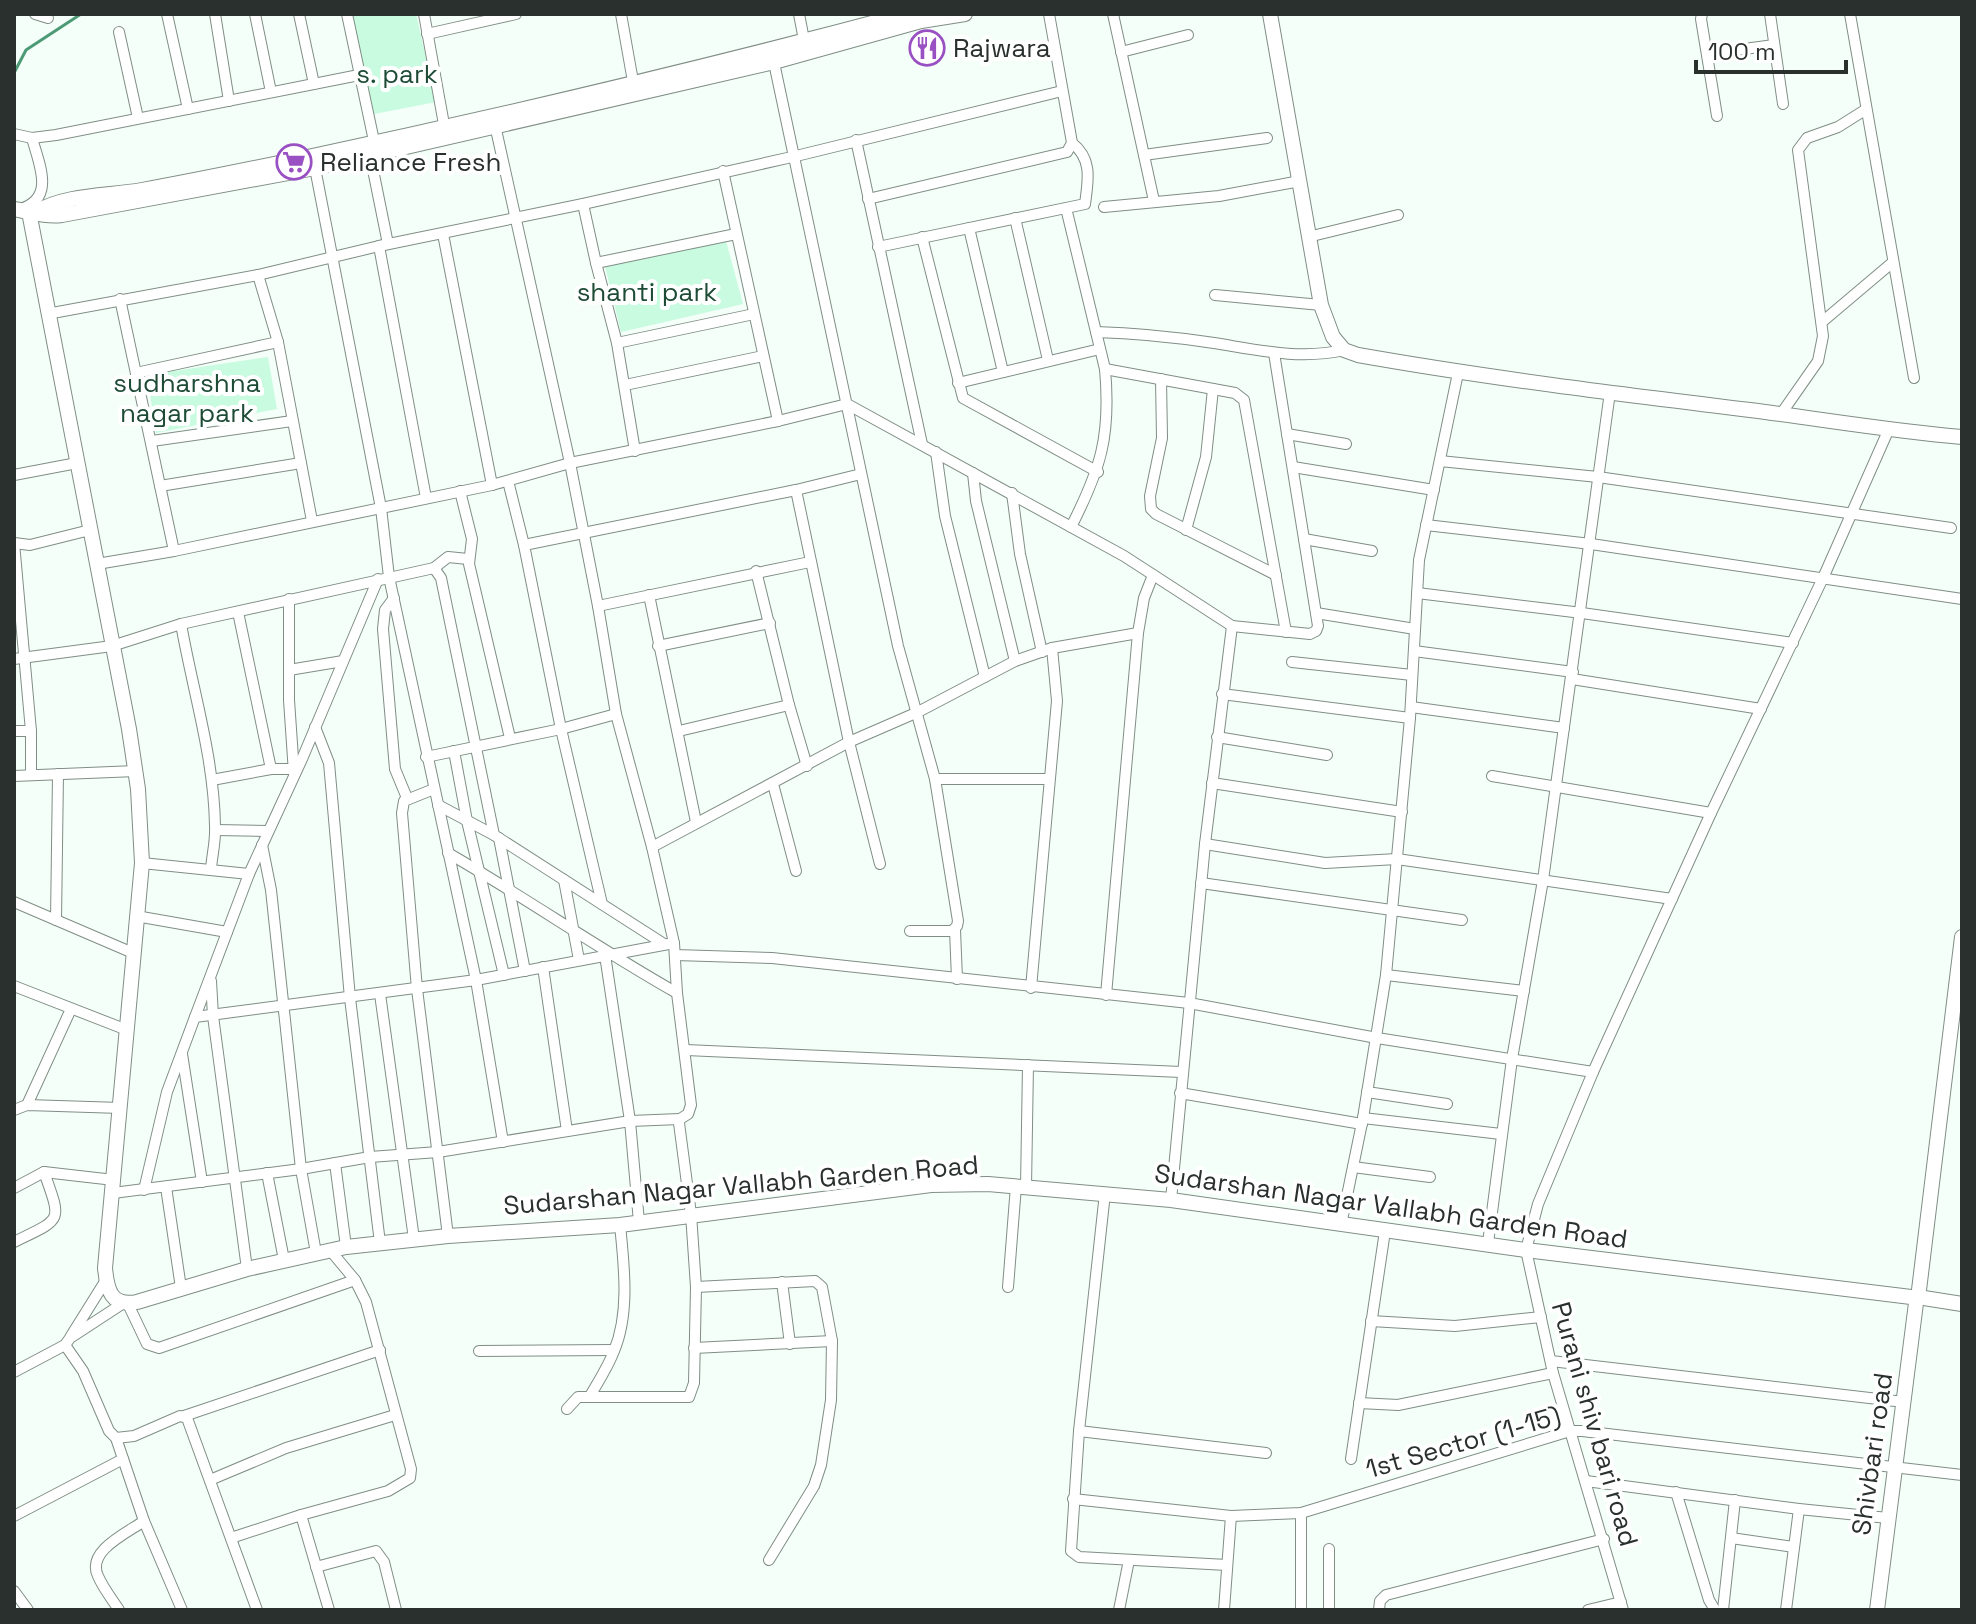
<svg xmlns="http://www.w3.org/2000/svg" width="1976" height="1624" viewBox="0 0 1976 1624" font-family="'Space Grotesk',sans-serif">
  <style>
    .green { fill: #c8fbdf }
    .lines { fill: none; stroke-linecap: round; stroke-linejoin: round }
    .stream { stroke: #4d9a76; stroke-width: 3 }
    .street-casing { stroke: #808e86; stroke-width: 12 }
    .secondary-casing { stroke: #808e86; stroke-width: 16 }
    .street { stroke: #fff; stroke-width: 10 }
    .secondary { stroke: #fff; stroke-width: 14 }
    .labels { text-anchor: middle; stroke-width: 8; stroke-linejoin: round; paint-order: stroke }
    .poi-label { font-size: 26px; fill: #2a302d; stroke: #fff; text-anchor: start }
    .park-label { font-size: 26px; fill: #1e4b36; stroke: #fff }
    .street-label { font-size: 26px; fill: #2a302d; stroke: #fff }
  </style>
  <rect width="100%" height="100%" fill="#f3fff8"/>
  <g class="green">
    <polygon points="352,14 416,14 436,102 374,114"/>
    <polygon points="726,241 743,304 621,332 605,266"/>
    <polygon points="268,357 277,409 156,433 147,375"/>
  </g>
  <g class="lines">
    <polyline class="stream" points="14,73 26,50 81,14"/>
    <defs>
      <g id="street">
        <polyline points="35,14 48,18"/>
        <polyline points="167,14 188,109"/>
        <polyline points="215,14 229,101"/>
        <polyline points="255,14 271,92"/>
        <polyline points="299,14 314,84"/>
        <polyline points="347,14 374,141"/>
        <polyline points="424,14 445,130"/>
        <polyline points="621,14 634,87"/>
        <polyline points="799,14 804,40"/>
        <polyline points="1113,14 1154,201"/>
        <polyline points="1702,14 1701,19 1717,116"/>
        <polyline points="1770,14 1783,104"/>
        <polyline points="1850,14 1914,378"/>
        <polyline points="119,32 138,118"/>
        <polyline points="427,34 516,14"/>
        <polyline points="1121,52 1188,35"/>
        <polyline points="1707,54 1774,45"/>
        <polyline points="773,58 898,646 935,779 958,921 957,926 952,931 910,931"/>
        <polyline points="495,125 570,463 598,606 616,714 652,847"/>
        <polyline points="14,134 32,138 56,135 359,75"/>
        <polyline points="856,140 922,444"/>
        <polyline points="370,155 388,244"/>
        <polyline points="1144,155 1267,138"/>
        <polyline points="315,168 381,508 389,577 476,980 503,1142"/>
        <polyline points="723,171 778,421"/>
        <polyline points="868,199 1067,152 1072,143 1071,137 1049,14"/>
        <polyline points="583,204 596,263 617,343 635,451"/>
        <polyline points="1104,207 1219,196 1300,181"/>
        <path d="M1066,208L1105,369C1111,436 1101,468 1071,527"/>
        <path d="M20,209C56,199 39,164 32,138"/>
        <polyline points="1015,218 1048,360"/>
        <polyline points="969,228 1003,372"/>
        <polyline points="443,234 492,485"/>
        <polyline points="922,237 963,398 1098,472"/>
        <polyline points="1308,237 1398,215"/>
        <polyline points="379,246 426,498"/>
        <path d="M878,247L1085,204C1088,181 1093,159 1072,143"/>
        <polyline points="596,263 736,234"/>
        <polyline points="258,275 278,342 312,521"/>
        <polyline points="1215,295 1321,305"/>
        <polyline points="120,299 174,551"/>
        <polyline points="47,314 258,275 379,246 583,204 792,157 1062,91"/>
        <polyline points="1822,322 1893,262"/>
        <path d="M1096,332C1135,333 1174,337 1214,343C1258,350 1300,360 1344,350"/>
        <polyline points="617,343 754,314"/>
        <polyline points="1105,369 1235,393 1244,400 1286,632"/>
        <polyline points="136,373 278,342"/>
        <polyline points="1161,379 1162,438 1150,496 1151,509 1156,514 1276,575"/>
        <polyline points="958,383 1100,349"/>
        <polyline points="625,385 763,356"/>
        <polyline points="1781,414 1818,361 1823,336 1798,150 1807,138 1838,127 1865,110"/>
        <polyline points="1287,434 1346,444"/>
        <polyline points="152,441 292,421"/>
        <polyline points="936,452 945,516 985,677"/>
        <polyline points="1440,461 1598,477 1951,528"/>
        <polyline points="1293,467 1434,490"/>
        <polyline points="973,473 976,501 1015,661"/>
        <polyline points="14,475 77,463"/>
        <polyline points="508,481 524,545"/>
        <polyline points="160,486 301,463"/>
        <polyline points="796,490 849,742 880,864"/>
        <polyline points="460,491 472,539 469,564 510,738"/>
        <polyline points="1012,493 1020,554 1042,652"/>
        <polyline points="1426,525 1591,544 1962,599"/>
        <polyline points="1186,530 1206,457 1213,389"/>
        <polyline points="1304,539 1372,551"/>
        <polyline points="14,543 31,731 31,775"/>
        <polyline points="14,543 30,545 90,530"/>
        <polyline points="97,564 174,551 492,485 570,463 778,421 847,404 1124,556 1232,626 1310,634 1316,631 1318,626 1274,353"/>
        <polyline points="434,568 448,557 468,559"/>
        <polyline points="756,571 789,705 807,766"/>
        <polyline points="1417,593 1582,613 1793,643"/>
        <polyline points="649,595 696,822"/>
        <polyline points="394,598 385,610 383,629 395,769 407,798"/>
        <polyline points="289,599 289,700 294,773"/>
        <polyline points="598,606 810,562"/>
        <polyline points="238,612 271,769"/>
        <polyline points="1316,613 1415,629"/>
        <path d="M181,624C193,692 214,757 215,826C216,840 212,855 211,869"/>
        <polyline points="658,646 770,623"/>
        <polyline points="1414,651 1573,672"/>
        <polyline points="14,659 112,646 181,624 434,568 441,578 494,835"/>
        <polyline points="1292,662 1412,675"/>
        <polyline points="289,670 343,661"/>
        <polyline points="1572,679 1761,709"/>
        <polyline points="1222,694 1410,718"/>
        <polyline points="1411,707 1564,728"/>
        <polyline points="315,727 329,763 350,998 380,1243"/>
        <polyline points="14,731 31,731"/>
        <polyline points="679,731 789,705"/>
        <polyline points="1217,737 1327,755"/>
        <polyline points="454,751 467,821 504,975"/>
        <polyline points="426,757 561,729 616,714"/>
        <polyline points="14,776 136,771"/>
        <polyline points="1492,776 1711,813"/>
        <polyline points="935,779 1048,779"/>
        <polyline points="212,780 271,769 294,769"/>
        <polyline points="1212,783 1402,812"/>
        <polyline points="773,784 796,871"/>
        <polyline points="434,789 404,801 402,813 417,989 448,1236"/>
        <polyline points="438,805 494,835 664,944"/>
        <polyline points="216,830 268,831"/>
        <polyline points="499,838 525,971"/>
        <polyline points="1205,844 1325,863 1397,859 1672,899"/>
        <polyline points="262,845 271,890 301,1169 316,1253"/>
        <path d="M448,853C526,898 599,949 677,993"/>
        <polyline points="142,863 249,874"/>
        <polyline points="564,880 579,960"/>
        <polyline points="1201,883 1462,920"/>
        <polyline points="14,902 133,953"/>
        <polyline points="602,904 561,729 524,545 796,490 861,474"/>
        <polyline points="136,916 227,932"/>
        <polyline points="56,920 58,774"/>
        <polyline points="955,930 957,979"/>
        <polyline points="605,955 630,1121 639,1222"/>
        <polyline points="675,955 772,958 1189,1003 1377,1038 1593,1072"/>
        <polyline points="543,967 567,1131"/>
        <polyline points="1386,975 1524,991"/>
        <polyline points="211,981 213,1016 247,1269"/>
        <polyline points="14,986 127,1030"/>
        <polyline points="1031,988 1057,701 1052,648"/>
        <polyline points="380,994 414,1239"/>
        <polyline points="1106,995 1138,633 1144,598 1153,575"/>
        <polyline points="195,1017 249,874 302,759 378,579"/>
        <polyline points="686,1050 1181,1072"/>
        <polyline points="182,1054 202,1182"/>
        <polyline points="1367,1092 1447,1104"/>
        <polyline points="1180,1093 1362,1124"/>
        <polyline points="27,1105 71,1009"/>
        <polyline points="14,1110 27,1105 121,1108"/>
        <polyline points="1363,1118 1501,1134"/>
        <polyline points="335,1163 346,1247"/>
        <polyline points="1353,1167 1430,1177"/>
        <polyline points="267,1173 284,1260"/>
        <polyline points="166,1187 181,1288"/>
        <polyline points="1026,1187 1028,1065"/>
        <polyline points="14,1188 44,1172 114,1180"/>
        <polyline points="144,1190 167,1092 195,1017 476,980 674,943"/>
        <polyline points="113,1193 301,1169 370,1157 438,1152 630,1121 680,1119"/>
        <polyline points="1105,1193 1079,1431 1071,1551 1079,1557 1227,1565"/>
        <polyline points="1171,1200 1205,844 1232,626"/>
        <polyline points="1341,1225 1363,1118 1386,975 1410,718 1419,560 1458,373"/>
        <path d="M14,1242C63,1218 62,1223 44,1172"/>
        <polyline points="1488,1243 1512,1059 1543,880 1610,392"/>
        <polyline points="782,1282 790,1344"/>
        <polyline points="696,1287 815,1281 822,1287 832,1341 831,1400 821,1465 814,1486 769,1560"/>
        <polyline points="1008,1287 1016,1186"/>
        <polyline points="128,1304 147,1344 159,1348 355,1280"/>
        <polyline points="1371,1321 1455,1326 1541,1317"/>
        <polyline points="71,1336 106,1280"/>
        <polyline points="65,1345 83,1371 109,1431 116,1438 134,1436 180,1416 187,1418 257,1610"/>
        <polyline points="694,1348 832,1341"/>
        <polyline points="479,1351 614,1350"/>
        <polyline points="1551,1361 1904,1402"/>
        <polyline points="14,1372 65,1345 70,1338 122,1304"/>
        <path d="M590,1396C598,1382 608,1367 614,1351C630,1313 624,1265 620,1225"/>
        <polyline points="1359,1403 1398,1405 1553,1373"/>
        <polyline points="567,1409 578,1397 689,1397 694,1383 696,1287 691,1214 679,1123 680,1119 688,1114 691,1105 677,993 674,943 652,847 849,742 918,712 1015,661 1052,648 1138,633"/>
        <polyline points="184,1416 380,1350"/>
        <polyline points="1079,1431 1266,1453"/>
        <path d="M116,1438L144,1521C127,1533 86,1551 98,1576C103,1588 112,1599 119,1610"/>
        <polyline points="1351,1459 1385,1231"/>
        <polyline points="210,1480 286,1448 395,1415"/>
        <polyline points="1586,1481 1799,1509 1888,1518"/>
        <polyline points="1676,1492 1709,1600 1715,1610"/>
        <polyline points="1073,1499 1231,1516 1301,1513 1570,1431 1582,1431 1962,1475"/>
        <polyline points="1301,1513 1301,1610"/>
        <polyline points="301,1515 329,1610"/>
        <polyline points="14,1516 123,1459"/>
        <polyline points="144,1521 182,1610"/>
        <polyline points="231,1538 301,1515 388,1491 410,1478 411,1469 366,1302 355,1280 330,1250"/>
        <polyline points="1731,1538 1794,1547"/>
        <polyline points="1329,1549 1329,1610"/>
        <polyline points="316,1567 376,1551 384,1562 396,1610"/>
        <polyline points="14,1591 28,1610"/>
        <polyline points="1119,1610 1129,1560"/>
        <polyline points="1224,1610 1231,1516"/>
        <polyline points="1379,1610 1380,1601 1386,1595 1604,1539"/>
        <polyline points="1588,1610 1621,1602"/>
        <polyline points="1623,1610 1553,1373 1526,1250 1538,1204 1593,1072 1711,813 1823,578 1888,431"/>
        <polyline points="1723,1610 1735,1500"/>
        <polyline points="1786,1610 1799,1509"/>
      </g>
      <g id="secondary">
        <path d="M1270,14L1321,305L1333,337L1344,350L1358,355C1488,378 1619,394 1750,410C1821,419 1891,431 1962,437"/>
        <path d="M14,209C31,212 45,217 62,215L315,168L774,62L921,21L965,14"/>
        <path d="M29,212L129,729L138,789L142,863L105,1268C107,1290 111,1307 137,1302L247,1269L346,1247L448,1236L620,1225L931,1185L988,1184L1171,1200L1526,1250L1911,1297"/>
        <path d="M36,212C66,194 109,196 142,190C196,180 250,169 303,158C505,115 707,67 906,14"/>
        <polyline points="1919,1290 1962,937"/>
        <polyline points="1924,1298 1962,1304"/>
        <polyline points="1877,1610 1916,1303"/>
      </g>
    </defs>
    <use href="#street" class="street-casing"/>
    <use href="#secondary" class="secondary-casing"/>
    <use href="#street" class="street"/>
    <use href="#secondary" class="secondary"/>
  </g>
  <defs>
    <symbol id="restaurant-ring" viewBox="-11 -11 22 22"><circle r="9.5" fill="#fff" stroke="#9950c3" stroke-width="1.5"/><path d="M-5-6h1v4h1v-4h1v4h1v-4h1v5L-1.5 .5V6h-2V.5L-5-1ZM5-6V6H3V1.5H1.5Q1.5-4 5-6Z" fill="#9950c3"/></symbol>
    <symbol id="supermarket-ring" viewBox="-11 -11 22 22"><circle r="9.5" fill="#fff" stroke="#9950c3" stroke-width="1.5"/><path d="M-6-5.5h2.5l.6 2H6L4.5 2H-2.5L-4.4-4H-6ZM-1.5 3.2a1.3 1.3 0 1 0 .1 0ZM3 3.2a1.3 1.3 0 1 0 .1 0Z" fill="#9950c3"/></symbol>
  </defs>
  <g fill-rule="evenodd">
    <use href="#restaurant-ring" x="907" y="28" width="40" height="40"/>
    <use href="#supermarket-ring" x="274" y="142" width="40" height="40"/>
  </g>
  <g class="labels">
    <g class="poi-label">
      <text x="953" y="57">Rajwara</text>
      <text x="320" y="171">Reliance Fresh</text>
    </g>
    <g class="park-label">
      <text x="397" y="83">s. park</text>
      <text x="647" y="301">shanti park</text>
      <text x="187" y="392">sudharshna<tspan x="187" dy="30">nagar park</tspan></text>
    </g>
    <g class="street-label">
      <text transform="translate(741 1185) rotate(-5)" y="9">Sudarshan Nagar Vallabh Garden Road</text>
      <text transform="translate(1391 1206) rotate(8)" y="9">Sudarshan Nagar Vallabh Garden Road</text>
      <text transform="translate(1595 1424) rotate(74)" y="9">Purani shiv bari road</text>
      <text transform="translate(1463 1442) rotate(-16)" y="9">1st Sector (1-15)</text>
      <text transform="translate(1872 1454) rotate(-82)" y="9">Shivbari road</text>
    </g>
  </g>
  <rect width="1976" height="1624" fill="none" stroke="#2a302d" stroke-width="32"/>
  <path d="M1696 60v12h150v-12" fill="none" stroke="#2a302d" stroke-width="4"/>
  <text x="1708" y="60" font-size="24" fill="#2a302d" stroke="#ffffff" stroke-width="6" paint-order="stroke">100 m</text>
</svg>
